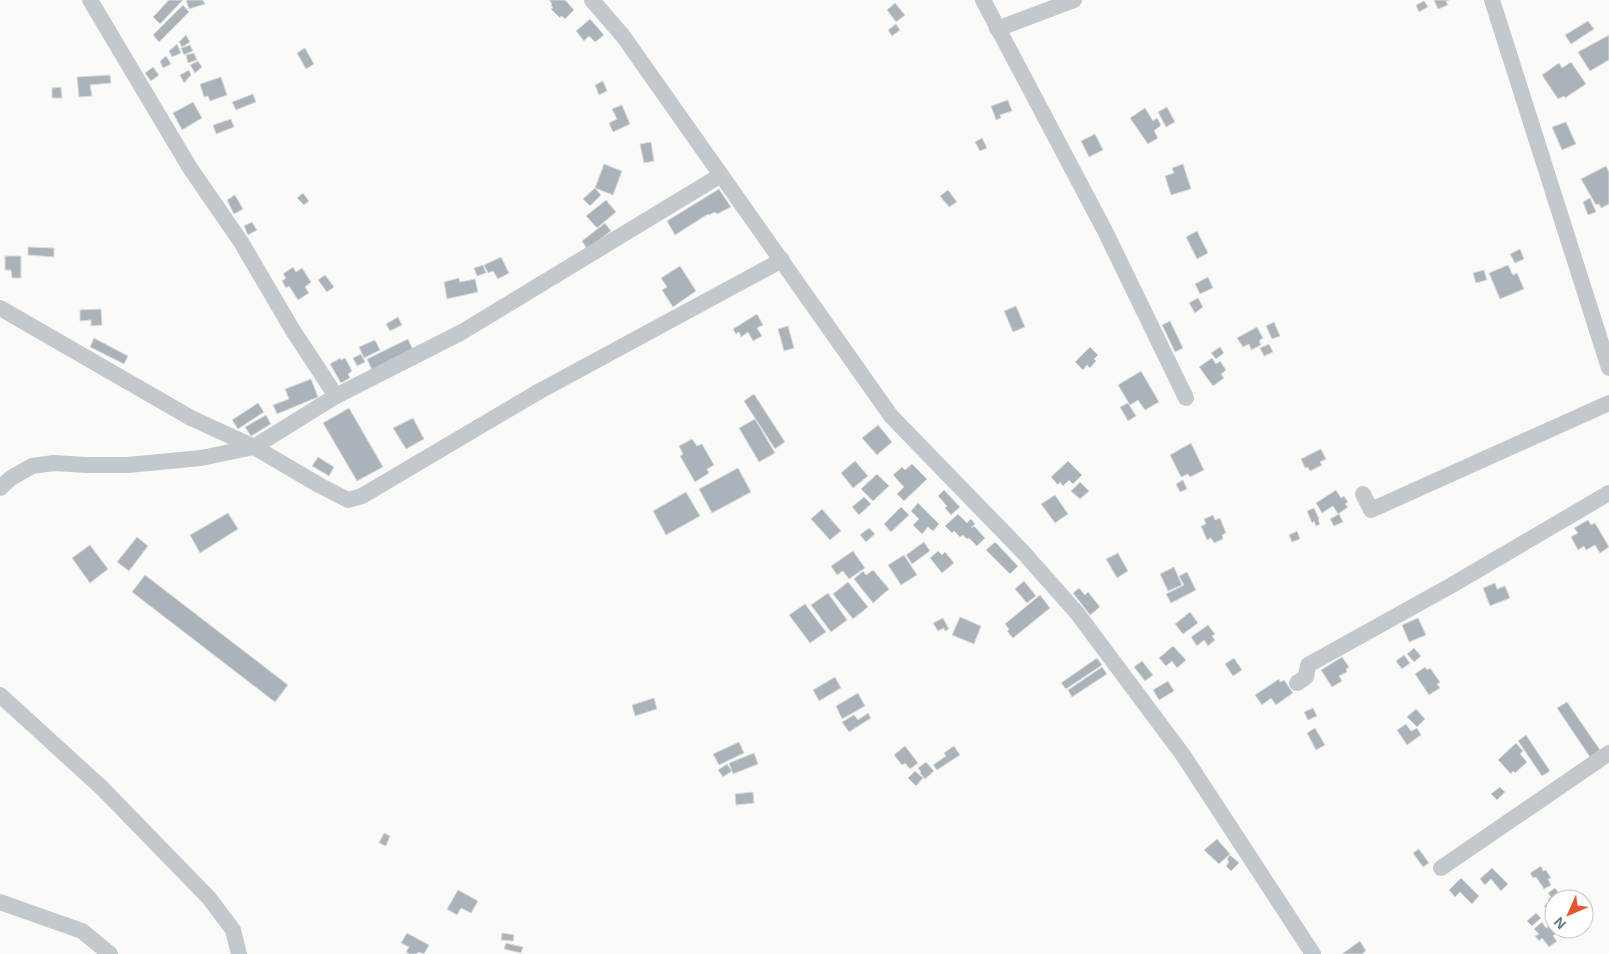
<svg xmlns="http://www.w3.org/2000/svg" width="1609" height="954" viewBox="0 0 1609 954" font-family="Helvetica,sans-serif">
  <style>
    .building { fill: #aab3b9; stroke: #dcdcda }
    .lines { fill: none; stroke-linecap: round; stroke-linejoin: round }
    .street { stroke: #c3c8cc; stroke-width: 16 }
  </style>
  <rect width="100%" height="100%" fill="#fafaf8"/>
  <g class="building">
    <polygon points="169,0 183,0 160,24 153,17"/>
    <polygon points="186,0 203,0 205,4 189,9"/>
    <polygon points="549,0 565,0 574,10 565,19 561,16 560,18 551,9 553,8 551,5 552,4"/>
    <polygon points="1434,0 1449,0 1446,1 1448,5 1438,9"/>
    <polygon points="1424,1 1428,7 1419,12 1416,5"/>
    <polygon points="895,3 905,15 896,22 887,10"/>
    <polygon points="183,5 189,12 159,42 153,35"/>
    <polygon points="590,19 604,35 595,42 589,36 584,41 576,31"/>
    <polygon points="1588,21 1594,29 1571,44 1565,35"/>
    <polygon points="896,24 900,30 892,36 888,30"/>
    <polygon points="186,35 190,42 182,47 179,42"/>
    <polygon points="1609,35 1609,60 1590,71 1578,52"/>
    <polygon points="177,44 181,53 172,57 169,51"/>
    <polygon points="190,45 193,51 184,55 181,48"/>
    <polygon points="305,48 314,64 306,69 297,53"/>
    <polygon points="194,53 197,60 188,63 186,55"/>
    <polygon points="166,56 171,64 163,68 160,61"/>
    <polygon points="198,61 202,67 195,73 190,65"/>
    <polygon points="1571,62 1586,84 1565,98 1564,96 1558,99 1542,75 1559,63 1562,68"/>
    <polygon points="153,67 159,75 151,81 145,73"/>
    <polygon points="189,70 191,75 184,83 180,75"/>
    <polygon points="110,75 111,83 90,85 92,96 79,97 77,77"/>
    <polygon points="221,77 227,95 210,101 208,96 204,97 200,84"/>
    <polygon points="603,81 607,91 599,95 595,85"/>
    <polygon points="61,87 62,98 52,98 52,88"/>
    <polygon points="253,94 256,102 236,110 232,102"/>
    <polygon points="1008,100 1012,111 1000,115 1001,118 996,120 991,106"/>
    <polygon points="193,102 202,118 182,130 173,113"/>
    <polygon points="622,105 630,124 613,132 609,123 617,119 612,109"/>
    <polygon points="1167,107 1175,122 1166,127 1158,112"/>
    <polygon points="1145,108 1153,121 1157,118 1161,125 1154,131 1158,138 1148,144 1130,118"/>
    <polygon points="231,119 234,127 216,134 213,125"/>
    <polygon points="1566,122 1576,144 1562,150 1552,127"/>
    <polygon points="1095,134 1103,150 1089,157 1081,141"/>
    <polygon points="982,138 987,148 980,151 975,142"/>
    <polygon points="651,142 654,161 644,163 640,144"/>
    <polygon points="604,164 622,171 613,195 595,188"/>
    <polygon points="1183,164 1191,189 1171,195 1165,176 1174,173 1172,168"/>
    <polygon points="1606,166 1609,172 1609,204 1601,208 1599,204 1596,205 1581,179"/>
    <polygon points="595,188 601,195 590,206 583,199"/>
    <polygon points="719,189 731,207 717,214 715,212 709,215 708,214 675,235 667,221"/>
    <polygon points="948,190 957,202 949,207 940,196"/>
    <polygon points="303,193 309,201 304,205 297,198"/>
    <polygon points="235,195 243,209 234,214 227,200"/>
    <polygon points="1590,198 1596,212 1588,215 1583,202"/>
    <polygon points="606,200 616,212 597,228 586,216"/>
    <polygon points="252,222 257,230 248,235 244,226"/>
    <polygon points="605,223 611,231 587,249 582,241"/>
    <polygon points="1197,231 1208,253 1197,259 1186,237"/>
    <polygon points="28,247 54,248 54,257 28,255"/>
    <polygon points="1520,249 1524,259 1515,263 1510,254"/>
    <polygon points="5,256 21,256 21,278 12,278 11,270 5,270"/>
    <polygon points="501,257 509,273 498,279 493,271 488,273 484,265"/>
    <polygon points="483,265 486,273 477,276 474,268"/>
    <polygon points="1508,265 1513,275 1517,273 1524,289 1500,299 1489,273"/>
    <polygon points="680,266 696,291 673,307 662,290 667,287 661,278"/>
    <polygon points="293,267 296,272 302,268 311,282 305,287 309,293 298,300 289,286 286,288 282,281 286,278 283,274"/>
    <polygon points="1484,270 1487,280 1476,283 1473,273"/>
    <polygon points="325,275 334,287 327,292 318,280"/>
    <polygon points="1208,277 1213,288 1200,294 1195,284"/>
    <polygon points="459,278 460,282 475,279 478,292 447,299 444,282"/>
    <polygon points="1198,298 1203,307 1195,313 1189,303"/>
    <polygon points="1016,306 1025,327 1013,332 1004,311"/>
    <polygon points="101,309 102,325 91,326 91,320 80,321 80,310"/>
    <polygon points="757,314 763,325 757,328 762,336 753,341 748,332 741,337 739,332 736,334 733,329"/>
    <polygon points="398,317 402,325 390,331 386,324"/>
    <polygon points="1170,321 1183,348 1175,352 1162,325"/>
    <polygon points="1274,322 1280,336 1272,339 1266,326"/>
    <polygon points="788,326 794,348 784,351 778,329"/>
    <polygon points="1257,327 1263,338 1259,341 1261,345 1251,350 1249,344 1243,347 1237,338"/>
    <polygon points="94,338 128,356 124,364 90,347"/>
    <polygon points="408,339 413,350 372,370 367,359"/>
    <polygon points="375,340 380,350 364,358 359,347"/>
    <polygon points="1269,344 1273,352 1264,356 1260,348"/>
    <polygon points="1090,347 1098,355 1094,359 1096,361 1090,368 1087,365 1083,370 1075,362"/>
    <polygon points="1220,347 1224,353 1216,359 1211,353"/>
    <polygon points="361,354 365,362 357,366 353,358"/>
    <polygon points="340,358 341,360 345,358 352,371 348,374 350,378 341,383 330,364"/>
    <polygon points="1212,358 1216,364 1220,361 1226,370 1221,374 1224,378 1213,386 1199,367"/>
    <polygon points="1141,371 1159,402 1145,410 1138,400 1130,405 1118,385"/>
    <polygon points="311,379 318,397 277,414 273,405 289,399 285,389"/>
    <polygon points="754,394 785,442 775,449 744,401"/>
    <polygon points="258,403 264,412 238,429 232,420"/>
    <polygon points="1128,403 1136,416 1128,421 1120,407"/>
    <polygon points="349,408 383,467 357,481 323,423"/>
    <polygon points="266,415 271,424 251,436 245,427"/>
    <polygon points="413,418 424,439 406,449 393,428"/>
    <polygon points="755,419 775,453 759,462 739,428"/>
    <polygon points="878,425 892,442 877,455 862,438"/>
    <polygon points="692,439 697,446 702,444 714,465 707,469 709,473 695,482 680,456 683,454 679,446"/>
    <polygon points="1191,443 1204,470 1190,477 1188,474 1181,477 1170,455"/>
    <polygon points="1321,449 1326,459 1320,462 1322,465 1310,471 1308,467 1305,468 1301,459"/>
    <polygon points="318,457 334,467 329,476 312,466"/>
    <polygon points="855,461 868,476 853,488 841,473"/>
    <polygon points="1068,461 1082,475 1073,484 1069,480 1063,486 1060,482 1058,485 1051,477"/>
    <polygon points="912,464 927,479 904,501 897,494 904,487 893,475 902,467 905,470"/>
    <polygon points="738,468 751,492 712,513 699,489"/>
    <polygon points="877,474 889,486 873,501 861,489"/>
    <polygon points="1183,480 1187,489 1180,492 1176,484"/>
    <polygon points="1080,482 1089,491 1080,499 1071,491"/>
    <polygon points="944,490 960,507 951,515 945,508 947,506 938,496"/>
    <polygon points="1336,490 1341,498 1344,496 1348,502 1345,504 1348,507 1338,514 1333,506 1322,513 1316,503"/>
    <polygon points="686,492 700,516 666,535 653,511"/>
    <polygon points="1055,495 1068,514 1055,523 1041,504"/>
    <polygon points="864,497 871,504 859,515 852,507"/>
    <polygon points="918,503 939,524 933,531 928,527 922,534 913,525 919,519 911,511"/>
    <polygon points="901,507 909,515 891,532 884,524"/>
    <polygon points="1314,508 1319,519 1318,520 1320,524 1316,526 1314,521 1312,523 1307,511"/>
    <polygon points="822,509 841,531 830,540 811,519"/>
    <polygon points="228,513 238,529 200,553 190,535"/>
    <polygon points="958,514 967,523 971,519 975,524 971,528 974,526 985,538 977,546 969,538 967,539 963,535 960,537 954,531 952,533 945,526"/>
    <polygon points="1339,514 1343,522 1334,526 1330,519"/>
    <polygon points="1213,515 1215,520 1220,518 1226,533 1222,535 1223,539 1214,543 1211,538 1207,540 1201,526 1206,524 1204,519"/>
    <polygon points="1588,520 1591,525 1595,523 1609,547 1600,553 1595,545 1586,550 1584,546 1578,550 1571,537 1578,533 1574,528"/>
    <polygon points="869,528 875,534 866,542 860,535"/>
    <polygon points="1297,531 1300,539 1292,542 1289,535"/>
    <polygon points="137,537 148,546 129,571 117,562"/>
    <polygon points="924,542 930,551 912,564 906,555"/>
    <polygon points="995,542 1018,566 1010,574 986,550"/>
    <polygon points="90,545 108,569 90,583 72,558"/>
    <polygon points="853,551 865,568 849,579 843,571 837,575 831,566"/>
    <polygon points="938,551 942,555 945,552 954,563 942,573 930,558"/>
    <polygon points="1118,553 1128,571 1117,578 1106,559"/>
    <polygon points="904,555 917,575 901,585 888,565"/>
    <polygon points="1174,567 1182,585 1168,591 1160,574"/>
    <polygon points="873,570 889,589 873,603 854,579 863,571 866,575"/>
    <polygon points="1187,572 1196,590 1171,603 1166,594 1184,585 1179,576"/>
    <polygon points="145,575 288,685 275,702 132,592"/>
    <polygon points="1024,581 1036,596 1027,603 1015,589"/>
    <polygon points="848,582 868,607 853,619 833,594"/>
    <polygon points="1495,583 1497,589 1505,586 1510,598 1490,606 1483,588"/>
    <polygon points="1079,588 1085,595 1088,592 1100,607 1090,615 1073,593"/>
    <polygon points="828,593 847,620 831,632 811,605"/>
    <polygon points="1040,595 1050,608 1013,638 1007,631 1009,629 1005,624"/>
    <polygon points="805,604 826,632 810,643 789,615"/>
    <polygon points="1190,612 1198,623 1183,634 1175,624"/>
    <polygon points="960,617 981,626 974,644 952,635"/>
    <polygon points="943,618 949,629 945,631 944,628 938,631 933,623"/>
    <polygon points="1418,618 1426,635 1409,642 1402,625"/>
    <polygon points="1208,625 1215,634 1212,636 1215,640 1208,646 1204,640 1197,646 1191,637"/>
    <polygon points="1173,646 1186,660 1177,668 1172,661 1166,666 1159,658"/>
    <polygon points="1414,648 1421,656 1414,662 1407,654"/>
    <polygon points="1404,655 1410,663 1402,669 1396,661"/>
    <polygon points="1342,657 1349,667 1346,669 1347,672 1339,676 1342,681 1332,687 1321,670"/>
    <polygon points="1097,658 1102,665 1066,689 1061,683"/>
    <polygon points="1234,658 1242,670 1233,676 1225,664"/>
    <polygon points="1142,661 1153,675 1145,681 1134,667"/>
    <polygon points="1102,667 1107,674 1072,697 1068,690"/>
    <polygon points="1425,667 1427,670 1430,668 1440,682 1437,684 1440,688 1429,695 1415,674"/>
    <polygon points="835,677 841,688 819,701 813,690"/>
    <polygon points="1279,679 1280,682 1284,680 1293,693 1276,705 1271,698 1262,705 1255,695"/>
    <polygon points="1168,681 1174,691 1159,700 1153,690"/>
    <polygon points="858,693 865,706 842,719 836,706"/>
    <polygon points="654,698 657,709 635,716 632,705"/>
    <polygon points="1567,702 1600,750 1590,757 1557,708"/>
    <polygon points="1313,708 1317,716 1308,720 1304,712"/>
    <polygon points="1416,709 1425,719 1417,727 1407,717"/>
    <polygon points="868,713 871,718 849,732 842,722 854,715 858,720"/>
    <polygon points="1406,724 1411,731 1417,728 1421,735 1407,745 1397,730"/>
    <polygon points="1315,728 1325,745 1316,750 1307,733"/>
    <polygon points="1526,735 1550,771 1542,776 1518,741"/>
    <polygon points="739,742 744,753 719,765 713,754"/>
    <polygon points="1516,743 1523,751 1520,754 1527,762 1515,773 1513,771 1511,774 1498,760"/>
    <polygon points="905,746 918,763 910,769 905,763 902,765 894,755"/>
    <polygon points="954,746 960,755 937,770 933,765 946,756 944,753"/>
    <polygon points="754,753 758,764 733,774 729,763"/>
    <polygon points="926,762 934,771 925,779 920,773 921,772 918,768"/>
    <polygon points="727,764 732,771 723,777 718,770"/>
    <polygon points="915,771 923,778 916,786 908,778"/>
    <polygon points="1500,787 1505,792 1497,800 1491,794"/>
    <polygon points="753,792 754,803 736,805 735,794"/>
    <polygon points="384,833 390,836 386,846 379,843"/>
    <polygon points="1217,839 1230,854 1219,864 1204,850"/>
    <polygon points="1419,849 1429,863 1423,867 1413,853"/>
    <polygon points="1230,855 1239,863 1231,871 1226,866 1229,862 1227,859"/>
    <polygon points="1541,866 1543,871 1546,870 1551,878 1548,879 1551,885 1544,889 1536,877 1533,878 1530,873"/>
    <polygon points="1492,868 1508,884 1501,891 1491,879 1485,885 1480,879"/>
    <polygon points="1461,878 1479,896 1472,904 1460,892 1455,897 1449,890"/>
    <polygon points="1555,888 1563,899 1554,899 1554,912 1551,915 1544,906 1549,902 1548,899 1551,897 1548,893"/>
    <polygon points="458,890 478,901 471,913 461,908 457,915 447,909"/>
    <polygon points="1536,913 1541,918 1532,926 1527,921"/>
    <polygon points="1542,922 1546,928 1550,925 1556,933 1553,936 1557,941 1549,947 1542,938 1539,941 1535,936 1539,934 1534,929"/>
    <polygon points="407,933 429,945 424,954 418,952 417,954 409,954 406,952 409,947 401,943"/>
    <polygon points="502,933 514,935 513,941 501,940"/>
    <polygon points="1360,941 1366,951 1362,954 1342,954"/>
    <polygon points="506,943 523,947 521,953 504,949"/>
  </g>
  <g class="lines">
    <g class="street">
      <polyline points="90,0 190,168 241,242 292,329 336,396"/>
      <polyline points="592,0 623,36 891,416 1023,552 1077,613 1183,755 1313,954"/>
      <polyline points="983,0 1105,231 1186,398"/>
      <polyline points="1492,0 1609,368"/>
      <polyline points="997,29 1074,0"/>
      <polyline points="0,308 191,418 254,447 336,396 462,332 721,175"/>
      <polyline points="0,488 11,478 32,466 54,463 86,465 128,465 201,458 254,447 319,485 348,500 362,496 538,392 782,260"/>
      <polyline points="1363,494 1371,510 1609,403"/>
      <polyline points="1297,683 1306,677 1308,665 1452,585 1609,493"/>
      <polyline points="0,695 102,788 209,898 233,930 239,954"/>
      <polyline points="1441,868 1609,753"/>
      <polyline points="0,902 82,931 110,954"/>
    </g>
  </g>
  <g transform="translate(1569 914) rotate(225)"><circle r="24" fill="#ffffff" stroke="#c1c8cd"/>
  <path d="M0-4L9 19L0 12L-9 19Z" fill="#e4572e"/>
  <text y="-8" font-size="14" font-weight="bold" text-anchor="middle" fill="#657683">N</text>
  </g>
</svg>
